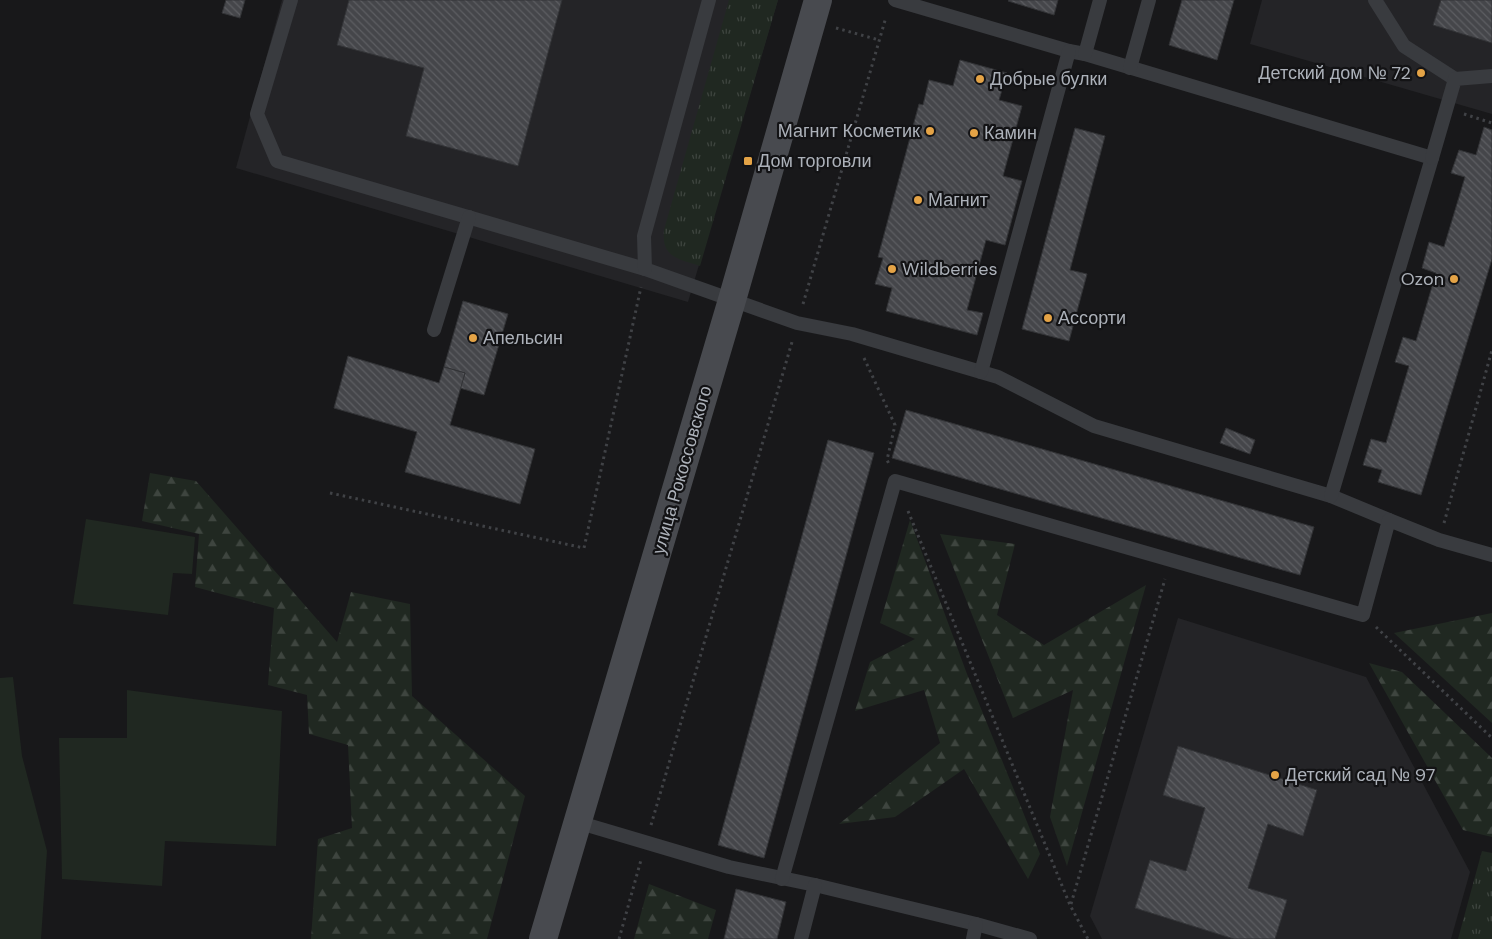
<svg xmlns="http://www.w3.org/2000/svg" width="1492" height="939" viewBox="0 0 1492 939" font-family="'DM Sans',sans-serif">
  <style>
    .built { fill: #242427 }
    .grass { fill: url(#grass-tufts) }
    .forest { fill: url(#forest-firs) }
    .green { fill: #202821 }
    .building { fill: url(#building-back-hatch); stroke: #323336 }
    .lines { fill: none; stroke-linecap: round; stroke-linejoin: round }
    .path { stroke: #404246; stroke-width: 3; stroke-dasharray: 2.5 4; stroke-linecap: butt }
    .lane { stroke: #393b3f; stroke-width: 14 }
    .secondary { stroke: #484a4f; stroke-width: 28 }
    .poi-dot { fill: #e4a346; stroke: #131315; stroke-width: 2 }
    .labels { text-anchor: middle; stroke-width: 4.5; stroke-linejoin: round; paint-order: stroke }
    .poi-label { font-size: 18px; fill: #acb1b9; stroke: #131315; text-anchor: start }
    .street-label { font-size: 18px; fill: #acb1b9; stroke: #131315 }
  </style>
  <defs>
    <pattern id="grass-tufts" width="24" height="20" patternUnits="userSpaceOnUse" patternTransform="scale(1.25)"><rect width="24" height="20" fill="#202821"/><path d="M3 7l-1-3M5 7V3M7 7l1-3M15 17l-1-3M17 17v-4M19 17l1-3" fill="none" stroke="#3e453f"/></pattern>
    <pattern id="forest-firs" width="22" height="20" patternUnits="userSpaceOnUse" patternTransform="scale(1.25)"><rect width="22" height="20" fill="#202821"/><path d="M5 1l3.5 6h-7zM16 11l3.5 6h-7z" fill="#3e453f"/></pattern>
    <pattern id="building-back-hatch" width="6" height="6" patternUnits="userSpaceOnUse" patternTransform="scale(1.25)"><rect width="6" height="6" fill="#45464a"/><path d="M-1 5l2 2M0 0l6 6M5-1l2 2" fill="none" stroke="#5d5e62"/></pattern>
  </defs>
  <rect width="100%" height="100%" fill="#18181a"/>
  <g class="built">
    <polygon points="282,0 778,0 688,302 236,168"/>
    <polygon points="1262,0 1492,0 1492,114 1250,44"/>
    <polygon points="1178,618 1366,677 1470,872 1451,939 1102,939 1090,916"/>
  </g>
  <g class="grass">
    <path d="M729,0H778L700,266C679,259 661,258 664,230Z"/>
    <polygon points="1482,851 1492,853 1492,939 1458,939"/>
  </g>
  <g class="forest">
    <polygon points="150,473 196,481 337,642 351,592 410,604 412,696 525,796 487,939 311,939 318,839 352,828 348,745 309,734 307,695 268,685 274,608 195,587 199,534 142,521"/>
    <polygon points="910,520 967,674 1040,854 1028,879 964,769 895,817 839,824 940,743 924,690 855,711 870,662 915,639 880,623"/>
    <polygon points="940,534 1015,544 997,615 1044,645 1146,585 1067,866 1050,817 1073,690 1013,718"/>
    <polygon points="1492,613 1492,723 1394,633"/>
    <polygon points="1369,663 1402,672 1492,758 1492,837 1463,830"/>
    <polygon points="649,884 716,910 708,939 634,939"/>
  </g>
  <g class="green">
    <polygon points="86,519 195,537 192,574 173,573 168,615 73,604"/>
    <polygon points="13,677 22,756 47,851 41,939 0,939 0,678"/>
    <polygon points="127,690 282,711 276,846 165,841 162,886 62,879 59,738 127,738"/>
  </g>
  <g class="building">
    <polygon points="226,0 245,0 240,18 222,13"/>
    <polygon points="349,0 562,0 518,166 406,136 424,68 337,45"/>
    <polygon points="1009,0 1058,0 1054,15 1008,1"/>
    <polygon points="1182,0 1234,0 1217,60 1169,45"/>
    <polygon points="1441,0 1492,0 1492,43 1433,25"/>
    <polygon points="960,60 1007,73 999,100 1022,106 1003,176 1022,181 1005,245 986,240 967,310 983,313 977,335 886,311 892,288 875,284 883,258 878,257 919,104 923,105 929,80 953,86"/>
    <polygon points="1484,127 1492,130 1492,259 1421,495 1378,482 1382,470 1363,465 1371,439 1386,443 1409,366 1395,362 1403,337 1416,341 1436,273 1422,268 1429,242 1444,247 1465,177 1451,173 1459,150 1476,155"/>
    <polygon points="1075,128 1105,136 1070,270 1087,274 1069,341 1022,329"/>
    <polygon points="463,301 508,314 484,395 460,388 465,373 444,367"/>
    <polygon points="348,356 439,383 444,367 465,373 450,425 535,449 520,504 405,472 417,432 334,408"/>
    <polygon points="906,410 1314,527 1300,575 892,458"/>
    <polygon points="1226,428 1255,440 1250,454 1220,443"/>
    <polygon points="828,440 874,453 764,858 718,845"/>
    <polygon points="1178,746 1317,790 1303,836 1268,824 1248,888 1287,900 1275,939 1234,939 1135,908 1150,860 1186,871 1205,808 1163,795"/>
    <polygon points="736,889 786,902 777,939 724,939"/>
  </g>
  <g class="lines">
    <g class="path">
      <polyline points="836,28 879,40"/>
      <polyline points="1464,114 1492,123"/>
      <polyline points="803,304 886,17"/>
      <polyline points="864,358 895,425 887,460 889,464"/>
      <polyline points="330,493 584,548 641,287"/>
      <polyline points="908,511 1070,905 1088,939"/>
      <polyline points="1444,523 1492,350"/>
      <polyline points="1376,627 1492,738"/>
      <polyline points="651,825 792,342"/>
      <polyline points="1071,904 1165,579"/>
      <polyline points="619,939 641,860"/>
    </g>
    <g class="lane">
      <polyline points="291,0 257,114 277,161 645,269 797,323 852,334 998,377 1094,426 1331,496 1389,520"/>
      <polyline points="895,0 1069,51 1085,54 1432,158 1331,496"/>
      <polyline points="1375,0 1404,46 1455,79"/>
      <polyline points="1085,54 1100,0"/>
      <polyline points="1130,68 1149,0"/>
      <polyline points="1432,158 1455,79 1492,76"/>
      <polyline points="645,269 644,236 709,0"/>
      <polyline points="434,330 469,217"/>
      <polyline points="981,372 1069,51"/>
      <polyline points="577,822 729,867 815,885 976,924 1030,939"/>
      <polyline points="782,879 895,481 1363,615 1389,520 1439,540 1492,555"/>
      <polyline points="801,939 815,885"/>
      <polyline points="973,939 976,924"/>
    </g>
    <polyline class="secondary" points="543,939 732,300 818,0"/>
  </g>
  <g class="poi-dot">
    <circle cx="1421" cy="73" r="5"/>
    <circle cx="980" cy="79" r="5"/>
    <circle cx="930" cy="131" r="5"/>
    <circle cx="974" cy="133" r="5"/>
    <rect x="743" y="156" width="10" height="10" rx="2.5"/>
    <circle cx="918" cy="200" r="5"/>
    <circle cx="892" cy="269" r="5"/>
    <circle cx="1454" cy="279" r="5"/>
    <circle cx="1048" cy="318" r="5"/>
    <circle cx="473" cy="338" r="5"/>
    <circle cx="1275" cy="775" r="5"/>
  </g>
  <g class="labels">
    <g class="poi-label">
      <text x="1411" y="79" text-anchor="end">Детский дом № 72</text>
      <text x="990" y="85">Добрые булки</text>
      <text x="920" y="137" text-anchor="end">Магнит Косметик</text>
      <text x="984" y="139">Камин</text>
      <text x="758" y="167">Дом торговли</text>
      <text x="928" y="206">Магнит</text>
      <text x="902" y="275">Wildberries</text>
      <text x="1444" y="285" text-anchor="end">Ozon</text>
      <text x="1058" y="324">Ассорти</text>
      <text x="483" y="344">Апельсин</text>
      <text x="1285" y="781">Детский сад № 97</text>
    </g>
    <g class="street-label">
      <text transform="translate(682 470) rotate(-74)" y="6">улица Рокоссовского</text>
    </g>
  </g>
</svg>
